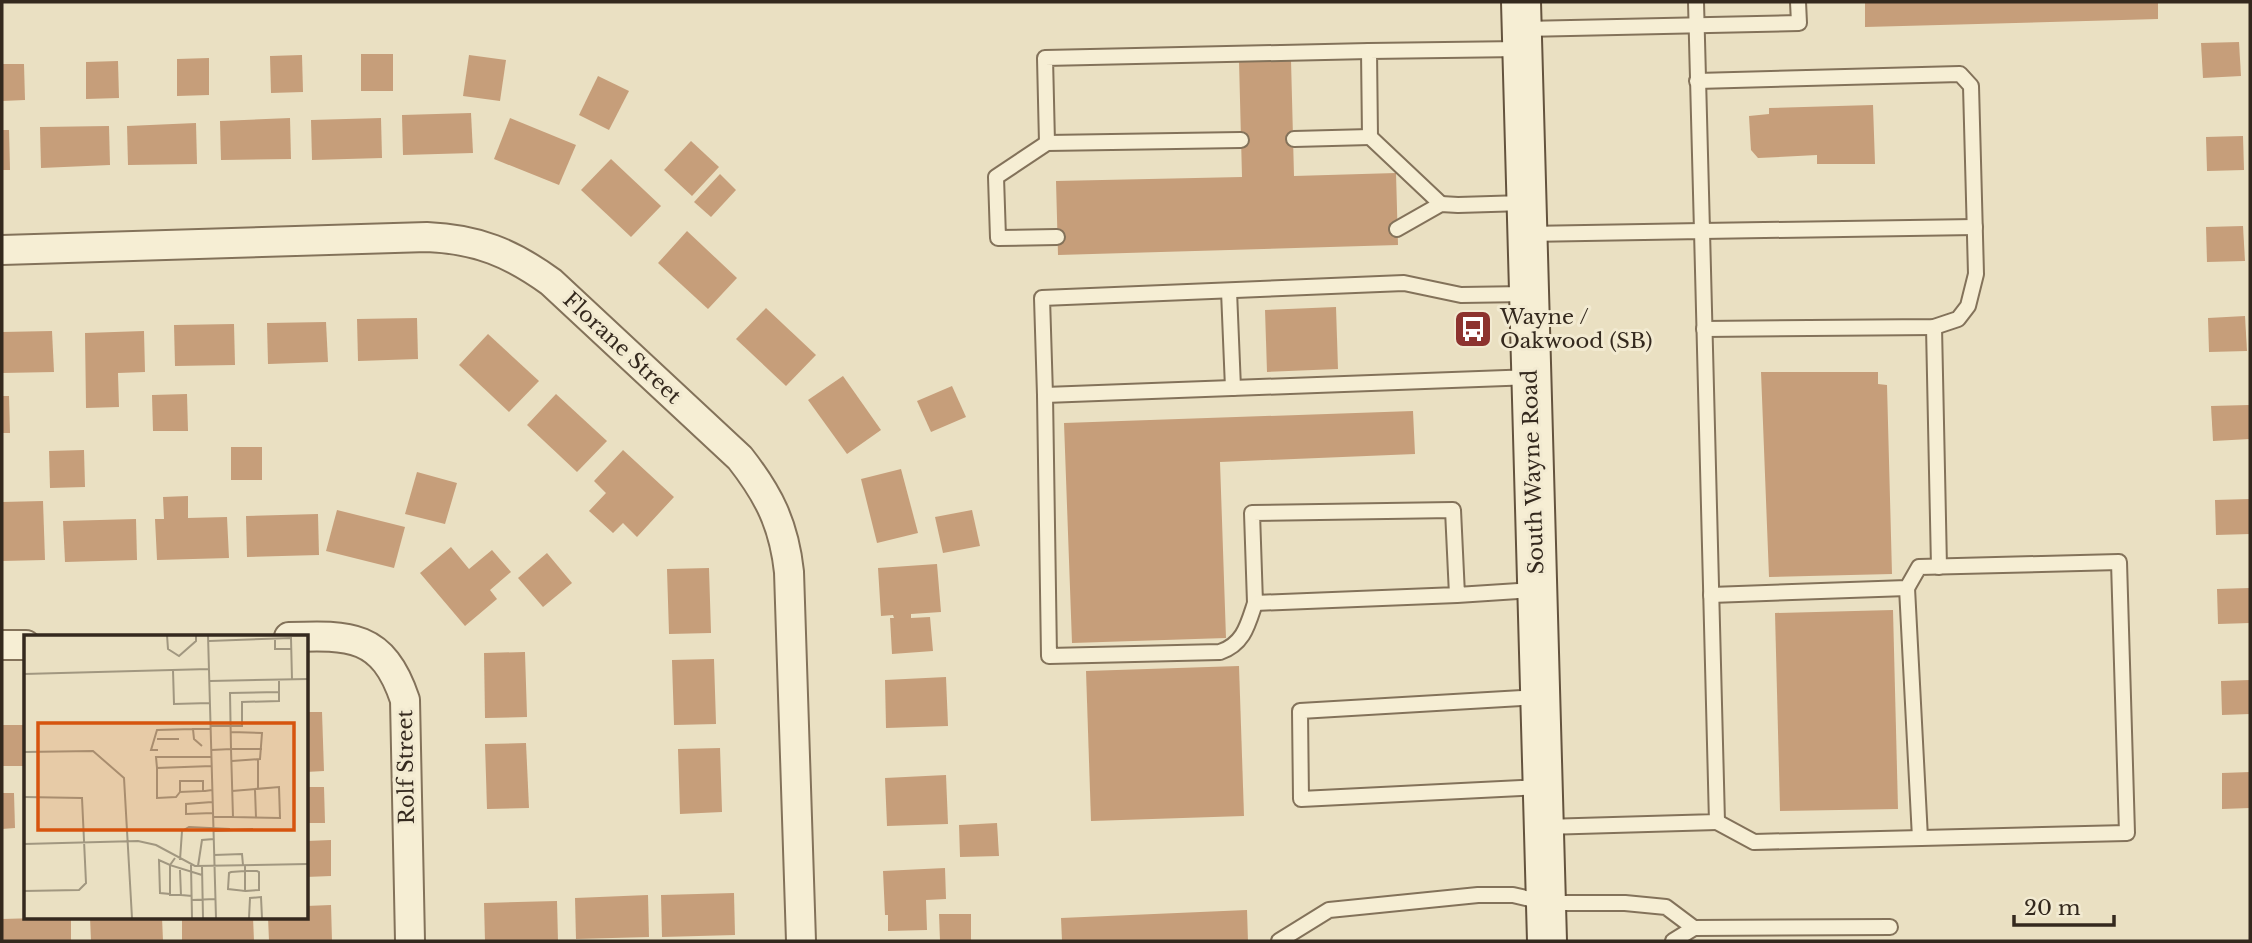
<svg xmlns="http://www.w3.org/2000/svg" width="2252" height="943" viewBox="0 0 2252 943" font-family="'Libre Baskerville',serif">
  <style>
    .building { fill: #c69e7a }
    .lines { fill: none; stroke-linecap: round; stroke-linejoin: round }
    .lane-casing { stroke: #83725a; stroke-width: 18 }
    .street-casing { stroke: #83725a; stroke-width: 32 }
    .secondary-casing { stroke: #64533e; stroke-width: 42 }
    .lane { stroke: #f6eed4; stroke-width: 14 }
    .street { stroke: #f6eed4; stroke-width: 28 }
    .secondary { stroke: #f6eed4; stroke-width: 38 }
    .labels { text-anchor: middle; stroke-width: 6; stroke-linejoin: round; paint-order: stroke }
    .poi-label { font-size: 21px; fill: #34291e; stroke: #f2ead1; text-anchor: start }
    .street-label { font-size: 21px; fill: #34291e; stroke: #f2ead1 }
    .inset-road { fill: none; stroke: #a19780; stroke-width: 2 }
    .view { fill: #d6540e; fill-opacity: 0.15; stroke: #d6540e; stroke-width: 3.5 }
    .inset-edge { fill: none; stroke: #34291e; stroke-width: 3.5 }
  </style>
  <rect width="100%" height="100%" fill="#eae0c2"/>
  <g class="building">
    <polygon points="1865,2 2158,2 2158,19 1865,27"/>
    <polygon points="2239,42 2241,76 2203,78 2201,43"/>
    <rect x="361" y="54" width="32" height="37"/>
    <polygon points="302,55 303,92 271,93 270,56"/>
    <polygon points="469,55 506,60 500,101 463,96"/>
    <polygon points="209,58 209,95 177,96 177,59"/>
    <polygon points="1291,60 1294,176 1396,173 1398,245 1058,255 1056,181 1242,177 1239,61"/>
    <polygon points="118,61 119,98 86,99 86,62"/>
    <polygon points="2,64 24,64 25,100 2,101"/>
    <polygon points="598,76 629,91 609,130 579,115"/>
    <polygon points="1873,105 1875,164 1817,164 1817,155 1758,158 1751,150 1749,116 1769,114 1769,108"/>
    <polygon points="471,113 473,153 403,155 402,115"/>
    <polygon points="290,118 291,159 221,160 220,121"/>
    <polygon points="381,118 382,158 312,160 311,120"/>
    <polygon points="510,118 576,145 559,185 494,159"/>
    <polygon points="196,123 197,164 128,165 127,126"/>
    <polygon points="109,126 110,165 41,168 40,127"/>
    <polygon points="2,130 9,130 10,170 2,170"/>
    <polygon points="2243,136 2244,170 2207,171 2206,137"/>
    <polygon points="691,141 719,167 692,196 664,170"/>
    <polygon points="611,159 661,206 631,237 581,190"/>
    <polygon points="720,174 736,190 711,217 694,202"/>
    <polygon points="2243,226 2245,261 2207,262 2206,227"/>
    <polygon points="687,231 737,278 708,309 658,263"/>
    <polygon points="1336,307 1338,369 1267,372 1265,310"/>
    <polygon points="766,308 816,355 786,386 736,339"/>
    <polygon points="2245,316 2247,351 2209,352 2208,318"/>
    <polygon points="417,318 418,359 358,361 357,319"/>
    <polygon points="326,322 328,362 268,364 267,323"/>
    <polygon points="234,324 235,365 175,366 174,325"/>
    <polygon points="52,331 54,372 2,373 2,332"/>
    <polygon points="144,331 145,372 118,373 119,407 86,408 85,333"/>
    <polygon points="488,334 539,381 509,412 459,365"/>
    <polygon points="1761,372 1878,372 1878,384 1887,385 1892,574 1769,577"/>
    <polygon points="843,376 881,430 847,454 808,400"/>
    <polygon points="952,386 966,417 931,432 917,401"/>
    <polygon points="187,394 188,431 153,431 152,395"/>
    <polygon points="556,394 607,441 577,472 527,425"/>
    <polygon points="2,396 9,396 10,433 2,433"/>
    <polygon points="2249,405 2250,439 2213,441 2211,406"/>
    <polygon points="1413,411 1415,454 1220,462 1226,638 1072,643 1064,423"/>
    <rect x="231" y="447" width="31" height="33"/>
    <polygon points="84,450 85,487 50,488 49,451"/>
    <polygon points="623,450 674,497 637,537 623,523 613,533 589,511 606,493 594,481"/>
    <polygon points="901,469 918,533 877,543 861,479"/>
    <polygon points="417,472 457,483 445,524 405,514"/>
    <polygon points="188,496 188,518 227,517 229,558 157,560 155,519 164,519 163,497"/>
    <polygon points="2250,499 2250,534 2216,535 2215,500"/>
    <polygon points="43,501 45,560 2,561 2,502"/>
    <polygon points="337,510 405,527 394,568 326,551"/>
    <polygon points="972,510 980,546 943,553 935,517"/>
    <polygon points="318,514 319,555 247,557 246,516"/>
    <polygon points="136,519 137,560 65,562 63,521"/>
    <polygon points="451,547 469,569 492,550 511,572 490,590 497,599 465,626 420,573"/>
    <polygon points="547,553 572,583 543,607 518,578"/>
    <polygon points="937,564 941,612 911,614 911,618 930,617 933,651 892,654 890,618 894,618 893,615 881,616 878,568"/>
    <polygon points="709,568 711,633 669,634 667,569"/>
    <polygon points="2250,588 2250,623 2218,624 2217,589"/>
    <polygon points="1893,610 1898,809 1780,811 1775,613"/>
    <polygon points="525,652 527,717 485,718 484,653"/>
    <polygon points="714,659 716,724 674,725 672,660"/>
    <polygon points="1239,666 1244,816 1091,821 1086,671"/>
    <polygon points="946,677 948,726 886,728 885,680"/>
    <polygon points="2250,680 2250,714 2222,715 2221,681"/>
    <polygon points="306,712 322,712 324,771 306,772"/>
    <rect x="2" y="725" width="24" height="41"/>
    <polygon points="526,743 529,808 487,809 485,744"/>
    <polygon points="720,748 722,812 680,814 678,749"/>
    <polygon points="2250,772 2250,808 2222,809 2222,773"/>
    <polygon points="946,775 948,824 887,826 885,778"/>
    <polygon points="306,787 324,787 325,823 306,823"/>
    <polygon points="2,793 14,793 15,828 2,829"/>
    <polygon points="997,823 999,856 960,857 959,825"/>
    <polygon points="331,840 331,876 306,877 306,841"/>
    <polygon points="945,868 946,899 926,900 927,930 888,931 888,915 885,915 883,871"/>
    <polygon points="734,893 735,935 662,937 661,895"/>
    <polygon points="648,895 649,937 576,939 575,898"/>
    <polygon points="557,901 558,941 485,941 484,903"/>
    <polygon points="331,905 332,941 269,941 268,917 306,917 306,906"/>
    <polygon points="1247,910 1248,941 1062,941 1061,918"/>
    <polygon points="939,914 971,914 971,941 940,941"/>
    <polygon points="71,917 71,941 2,941 2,919"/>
    <polygon points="90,917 162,917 163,941 91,941"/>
    <polygon points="182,917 253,917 254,941 182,941"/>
  </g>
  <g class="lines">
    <defs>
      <g id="lane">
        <polyline points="1696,2 1702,231 1975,227"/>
        <polyline points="1523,29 1799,23 1798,2"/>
        <polyline points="1697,81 1960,74 1971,86 1976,274 1968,306 1958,319 1934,327 1704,329"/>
        <polyline points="1294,139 1370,137"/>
        <polyline points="1047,143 1045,58 1369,51"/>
        <polyline points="1441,204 1370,137 1369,51 1520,49"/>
        <polyline points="1397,229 1441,204 1458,205 1524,203"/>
        <polyline points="1527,234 1702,231 1717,822 1544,827"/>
        <polyline points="1057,237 998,238 996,177 1047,143 1241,140"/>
        <polyline points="1229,291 1233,388"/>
        <polyline points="1934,327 1939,567"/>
        <polyline points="1045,395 1042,298 1404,283 1461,295 1527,294"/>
        <polyline points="1907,588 1920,838"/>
        <polyline points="1457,595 1453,510 1252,513 1255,603 1457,595 1535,590"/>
        <polyline points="1711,595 1907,588 1919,567 2119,562 2127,833 1754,842 1717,822"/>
        <path d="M1255,603C1248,624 1244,644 1220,652L1049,656L1045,395L1531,377"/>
        <polyline points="1539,697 1300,711 1301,799 1541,787"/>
        <polyline points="1279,941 1329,910 1478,895 1513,895 1547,903 1625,903 1666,907 1694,928"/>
        <polyline points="1673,941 1694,928 1890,927"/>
      </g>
      <g id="street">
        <path d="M2,250L427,237C477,239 511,253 551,282L740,458C769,495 784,525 789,572L801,941"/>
        <path d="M289,637C350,635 383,634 405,700L410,941"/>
        <polyline points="2,645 26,645"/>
      </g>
      <polyline id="secondary" points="1521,2 1547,941"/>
    </defs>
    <use href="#lane" class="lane-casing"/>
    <use href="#street" class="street-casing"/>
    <use href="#secondary" class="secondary-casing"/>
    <use href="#lane" class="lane"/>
    <use href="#street" class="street"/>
    <use href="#secondary" class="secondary"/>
  </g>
  <defs>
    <symbol id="bus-square" viewBox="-11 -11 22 22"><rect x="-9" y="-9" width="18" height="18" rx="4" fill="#8d332f" stroke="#f2ead1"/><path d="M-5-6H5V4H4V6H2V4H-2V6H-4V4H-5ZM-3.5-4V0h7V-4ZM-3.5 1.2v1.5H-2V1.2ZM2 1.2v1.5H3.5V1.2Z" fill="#fff"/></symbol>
  </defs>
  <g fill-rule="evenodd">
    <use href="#bus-square" x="1451" y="307" width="44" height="44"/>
  </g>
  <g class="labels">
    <g class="poi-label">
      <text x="1500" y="324">Wayne /<tspan x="1500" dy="24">Oakwood (SB)</tspan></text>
    </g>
    <g class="street-label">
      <text transform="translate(622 348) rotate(43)" y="7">Florane Street</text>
      <text transform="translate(1533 472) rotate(-92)" y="7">South Wayne Road</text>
      <text transform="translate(406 767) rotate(-91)" y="7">Rolf Street</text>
    </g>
  </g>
  <g transform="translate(24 635)">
    <rect width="284" height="284" fill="#eae0c2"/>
    <path class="inset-road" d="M143,0L144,14L155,21L172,6V0M184,0L192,283M251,4V14H267M185,6L267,3L268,45M149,35L150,69L186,68M0,39L185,34M186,46L284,44M187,91H218V67L255,66V45M207,97L238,98L236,124L208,126M133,104H155M178,111L170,104L169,94H187M238,114H207L206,58L255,57M134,115H127L133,95L169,94M187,115L207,114L209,182H190M0,117L69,116L100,143L108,283M234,125V153M133,133L132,122H188M231,155L232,183M179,156V146H156V157L179,156H181L188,155M208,156L255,152L256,183L209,182M156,157L152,162L133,163V133L188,131M0,162L58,163L62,248L55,255L0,256M188,167L162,169V179L189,178M190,196L229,194M0,209L114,206L132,210L171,231L284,229M190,220L218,219L219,230M151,223L146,230L135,225L136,258L168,261M156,225L158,196L165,192L206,194M167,230L168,283M221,230V256L204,254L205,238L207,237L221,236H233L235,237V255L221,256M174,231L178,205L190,204M178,231L179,283M156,235L157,261M146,261V230L178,240M168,265L191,264M225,283L226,263L237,262L238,283"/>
    <path class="view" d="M14,88H270V195H14Z"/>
    <rect width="284" height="284" class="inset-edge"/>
  </g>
  <rect width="2252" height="943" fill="none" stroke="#34291e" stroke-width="7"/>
  <path d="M2014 915v10h100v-10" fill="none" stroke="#34291e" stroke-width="3.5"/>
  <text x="2024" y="915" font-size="21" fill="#34291e" stroke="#f2ead1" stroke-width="5" paint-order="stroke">20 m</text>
</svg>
